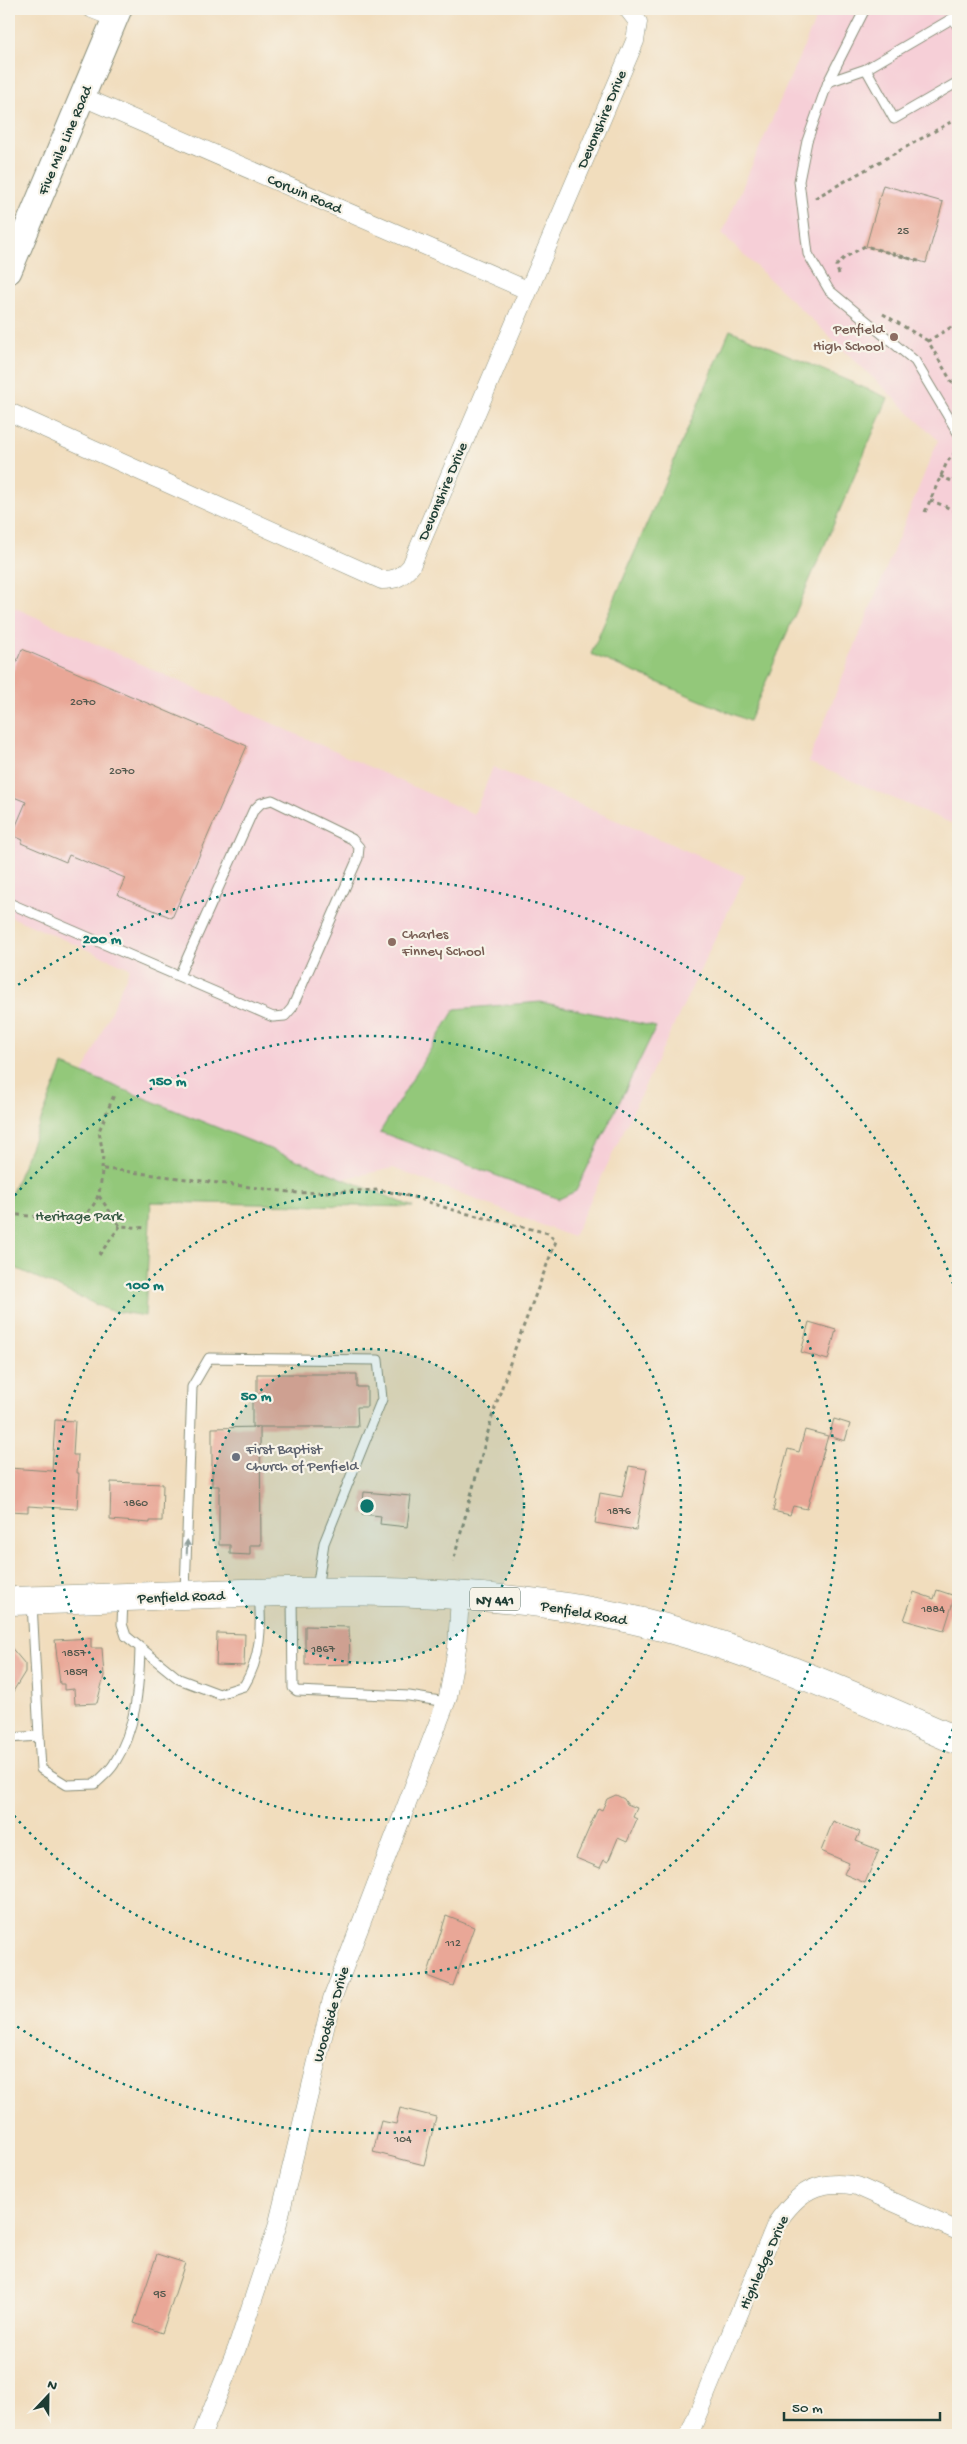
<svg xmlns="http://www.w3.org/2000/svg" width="967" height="2444" viewBox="0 0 967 2444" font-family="'Gochi Hand',sans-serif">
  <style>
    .built { fill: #f6cfd7 }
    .green { fill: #93c87a; stroke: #598257 }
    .building { fill: #e9a797 }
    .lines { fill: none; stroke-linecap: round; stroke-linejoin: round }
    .service-casing { stroke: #888d78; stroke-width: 11 }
    .minor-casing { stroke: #888d78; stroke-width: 19 }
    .secondary-casing { stroke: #888d78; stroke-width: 27 }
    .primary-casing { stroke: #888d78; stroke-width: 29 }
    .path { stroke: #888d78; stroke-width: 3; stroke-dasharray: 4 4; stroke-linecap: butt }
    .service { stroke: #fff; stroke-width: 9 }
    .minor { stroke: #fff; stroke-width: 18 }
    .secondary { stroke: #fff; stroke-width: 25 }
    .primary { stroke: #fff; stroke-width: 28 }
    .oneway { fill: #8f9e9a }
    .ring { fill: none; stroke: #0f766e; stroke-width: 2.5; stroke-dasharray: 2.5 5 }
    .education-dot { fill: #8d6e63; stroke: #f7f3e8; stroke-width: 2 }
    .worship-dot { fill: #6b7280; stroke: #f7f3e8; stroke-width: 2 }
    .labels { text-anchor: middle; stroke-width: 4.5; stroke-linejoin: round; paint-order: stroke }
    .number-label { font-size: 12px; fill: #52584d }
    .shield { fill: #f7f3e8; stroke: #60746a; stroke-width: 1 }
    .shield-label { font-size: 14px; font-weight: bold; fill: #1f3d34 }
    .street-label { font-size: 15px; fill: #1f3d34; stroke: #f7f3e8 }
    .education-label { font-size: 15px; fill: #785e54; stroke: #f7f3e8; text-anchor: end }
    .park-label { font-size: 15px; fill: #365942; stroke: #f7f3e8 }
    .worship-label { font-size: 15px; fill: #5b616d; stroke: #f7f3e8; text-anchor: start }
    .centre { fill: #0f766e; stroke: #f7f3e8; stroke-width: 2.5 }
    .ring-label { font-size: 15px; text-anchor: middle; font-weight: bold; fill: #0f766e; stroke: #f7f3e8; stroke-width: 4.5; stroke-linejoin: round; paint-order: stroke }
  </style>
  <rect width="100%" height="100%" fill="#f7f3e8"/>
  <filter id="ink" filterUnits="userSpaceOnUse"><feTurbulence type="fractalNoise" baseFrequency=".02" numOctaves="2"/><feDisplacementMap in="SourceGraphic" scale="10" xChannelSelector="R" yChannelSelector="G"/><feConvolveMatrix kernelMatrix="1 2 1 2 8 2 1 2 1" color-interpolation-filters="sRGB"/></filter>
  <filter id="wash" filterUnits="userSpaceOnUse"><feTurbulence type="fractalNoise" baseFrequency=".0096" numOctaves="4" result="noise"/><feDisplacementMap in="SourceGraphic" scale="20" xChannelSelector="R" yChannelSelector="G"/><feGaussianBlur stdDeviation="1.12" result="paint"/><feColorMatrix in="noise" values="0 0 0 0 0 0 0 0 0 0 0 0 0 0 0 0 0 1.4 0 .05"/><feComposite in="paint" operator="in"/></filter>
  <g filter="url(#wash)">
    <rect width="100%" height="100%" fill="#f1ddbd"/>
    <g class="built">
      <polygon points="820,9 958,9 958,826 808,762 938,440 722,234"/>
      <polygon points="9,605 474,814 493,767 745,876 573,1237 393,1168 342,1179 83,1074 130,968 9,916"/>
    </g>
    <g class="green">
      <polygon points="730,330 888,398 749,721 591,654"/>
      <polygon points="541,1002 656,1027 576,1191 559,1199 380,1132 455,1009"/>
      <polygon points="63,1065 413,1207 151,1202 145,1316 108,1310 9,1265 9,1200"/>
    </g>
    <g id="blocks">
      <g class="building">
        <polygon points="883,185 943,202 926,263 866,246"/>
        <polygon points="22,649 247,746 172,918 118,895 125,878 69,855 66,862 21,843 23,840 12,835 26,802 9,795 9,680"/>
        <polygon points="809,1322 836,1330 828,1360 801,1352"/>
        <polygon points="257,1374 357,1374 357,1387 367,1387 367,1407 357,1407 358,1427 252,1427 252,1396 257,1396"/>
        <polygon points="834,1419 850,1424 845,1441 829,1436"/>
        <polygon points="55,1420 75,1421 73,1455 78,1455 77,1473 79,1473 77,1509 28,1506 28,1512 9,1511 9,1468 52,1471"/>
        <polygon points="260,1427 261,1545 250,1545 250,1555 230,1554 230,1545 219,1545 219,1486 212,1486 212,1428"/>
        <polygon points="805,1430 828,1436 807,1509 793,1506 790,1515 773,1511 776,1500 774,1499 788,1449 799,1452"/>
        <polygon points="629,1466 647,1469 636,1530 595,1523 600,1493 622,1497"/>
        <polygon points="111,1482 163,1484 162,1521 150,1521 150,1523 110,1520"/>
        <polygon points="364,1492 411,1496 407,1527 380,1524 381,1516 362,1514"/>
        <polygon points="937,1590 955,1596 944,1631 904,1620 914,1592 934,1599"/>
        <polygon points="305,1626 349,1627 350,1664 305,1665"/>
        <polygon points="217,1633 245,1634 244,1666 216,1665"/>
        <polygon points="91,1638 91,1648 102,1648 104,1676 97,1703 75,1704 74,1689 64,1690 64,1684 60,1684 55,1640"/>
        <polygon points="9,1645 25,1664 25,1672 9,1698"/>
        <polygon points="616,1795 624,1799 627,1804 637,1808 633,1817 637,1819 627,1842 618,1838 608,1862 604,1860 600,1868 576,1858 598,1808 602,1810 607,1799"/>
        <polygon points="833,1821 860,1832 856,1841 879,1850 865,1883 844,1874 849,1863 821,1851"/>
        <polygon points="446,1916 474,1927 453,1986 427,1976"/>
        <polygon points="400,2108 436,2117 424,2165 373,2152 381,2121 396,2124"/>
        <polygon points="157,2254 185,2263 162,2333 134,2323"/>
      </g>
    </g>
  </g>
  <g filter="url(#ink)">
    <use href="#blocks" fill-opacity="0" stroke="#888d78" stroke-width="1"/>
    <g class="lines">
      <defs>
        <g id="service">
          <polyline points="865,9 828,82 807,141 799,181 808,254 829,290 915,361 958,433"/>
          <polyline points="866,69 894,119 958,82"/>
          <polyline points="828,82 866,69 953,18 958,27"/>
          <polyline points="9,903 273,1017 285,1016 292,1008 358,858 359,847 352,839 272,800 261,803 253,811 179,976"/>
          <polyline points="185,1592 192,1387 209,1358 378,1360 382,1399 324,1543 317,1589"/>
          <polyline points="292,1596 293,1688 297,1691 409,1696 446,1702"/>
          <path d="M123,1600L122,1624L126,1636L179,1679L219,1694L244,1686C261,1658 262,1627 259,1594"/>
          <path d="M39,1736L41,1769L67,1785L95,1784C101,1778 109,1772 114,1764C136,1729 139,1688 140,1648"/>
          <polyline points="9,1738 39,1736 32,1603"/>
        </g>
        <g id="minor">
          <polyline points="92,9 115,18"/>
          <polyline points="83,97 527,290"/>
          <path d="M9,412L382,580C396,580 402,577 411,566L635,41L638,22L628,9"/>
          <polyline points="202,2435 237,2348 277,2227 332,1999 448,1697 457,1648 460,1596"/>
          <path d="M689,2435L776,2224C798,2192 817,2178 857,2186L958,2231"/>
        </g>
        <polyline id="secondary" points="9,271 119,9"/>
        <path id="primary" d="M9,1601C199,1597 397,1577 585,1610C716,1632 837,1689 958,1741"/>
      </defs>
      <use href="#service" class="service-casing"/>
      <use href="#minor" class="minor-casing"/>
      <use href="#secondary" class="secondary-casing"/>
      <use href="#primary" class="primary-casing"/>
      <g class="path">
        <polyline points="815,198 958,118"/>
        <polyline points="839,274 836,266 844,258 865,246 922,262"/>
        <polyline points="883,314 928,341"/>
        <polyline points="958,323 928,341 958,393"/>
        <polyline points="940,476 958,484"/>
        <polyline points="930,500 956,511"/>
        <polyline points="925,512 947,462 958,449"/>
        <polyline points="102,1169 103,1155 99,1131 114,1095"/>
        <polyline points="99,1196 120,1226 145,1228"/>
        <path d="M9,1214L48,1218L83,1216C99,1204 101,1188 102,1169L116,1170L298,1193L380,1190L413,1197L456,1211L548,1233L556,1241L513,1354L492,1417L453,1562"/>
        <polyline points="99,1255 120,1226"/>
      </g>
      <use href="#service" class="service"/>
      <use href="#minor" class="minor"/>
      <use href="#secondary" class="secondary"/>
      <use href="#primary" class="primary"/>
    </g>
    <defs><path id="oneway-solid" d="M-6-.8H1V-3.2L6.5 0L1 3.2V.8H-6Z" transform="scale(1.25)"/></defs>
    <use class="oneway" href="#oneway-solid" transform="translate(187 1547) rotate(-88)"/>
  </g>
  <circle cx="367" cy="1506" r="157" fill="#0f766e" fill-opacity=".12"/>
  <g class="ring">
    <circle cx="367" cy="1506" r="157"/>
    <circle cx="367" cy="1506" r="314"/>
    <path d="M10 1201A470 470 0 1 1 10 1811"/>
    <path d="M958 1715A627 627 0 0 1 12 2023M12 989A627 627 0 0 1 958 1297"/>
  </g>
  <g class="education-dot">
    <circle cx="894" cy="337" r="5"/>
    <circle cx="392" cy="942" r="5"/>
  </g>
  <circle class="worship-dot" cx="236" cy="1457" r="5"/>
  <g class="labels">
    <g class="number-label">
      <text x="903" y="234">25</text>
      <text x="83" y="705">2070</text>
      <text x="122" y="774">2070</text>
      <text x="136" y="1506">1860</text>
      <text x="619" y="1514">1876</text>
      <text x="933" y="1612">1884</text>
      <text x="323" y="1652">1867</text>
      <text x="74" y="1656">1857</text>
      <text x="76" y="1675">1859</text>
      <text x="453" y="1946">112</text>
      <text x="403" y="2142">104</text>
      <text x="160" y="2297">95</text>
    </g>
    <rect class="shield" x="470" y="1587.5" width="50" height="23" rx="4"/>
    <g class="shield-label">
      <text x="495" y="1604">NY 441</text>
    </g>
    <g class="street-label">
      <text transform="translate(601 119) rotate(-67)" y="5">Devonshire Drive</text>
      <text transform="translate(64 140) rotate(-67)" y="5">Five Mile Line Road</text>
      <text transform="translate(305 193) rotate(23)" y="5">Corwin Road</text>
      <text transform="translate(442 491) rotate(-67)" y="5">Devonshire Drive</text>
      <text transform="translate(181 1596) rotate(-2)" y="5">Penfield Road</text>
      <text transform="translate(584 1612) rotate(10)" y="5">Penfield Road</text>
      <text transform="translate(330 2014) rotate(-74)" y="5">Woodside Drive</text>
      <text transform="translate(763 2262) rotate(-66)" y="5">Highledge Drive</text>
    </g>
    <g class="education-label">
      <text x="884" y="333">Penfield<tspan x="884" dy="17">High School</tspan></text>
      <text x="402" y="938" text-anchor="start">Charles<tspan x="402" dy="17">Finney School</tspan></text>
    </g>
    <g class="park-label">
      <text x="79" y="1220">Heritage Park</text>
    </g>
    <g class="worship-label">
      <text x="246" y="1453">First Baptist<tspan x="246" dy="17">Church of Penfield</tspan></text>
    </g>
  </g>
  <circle cx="367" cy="1506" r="8" class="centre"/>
  <g class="ring-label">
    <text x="102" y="943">200 m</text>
    <text x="168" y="1085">150 m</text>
    <text x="145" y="1289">100 m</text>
    <text x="256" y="1400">50 m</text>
  </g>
  <rect width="967" height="2444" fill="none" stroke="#f7f3e8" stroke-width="30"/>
  <g transform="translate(48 2396) rotate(22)" stroke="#f7f3e8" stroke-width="4" paint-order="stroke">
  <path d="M0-4L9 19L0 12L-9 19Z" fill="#1f3d34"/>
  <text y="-8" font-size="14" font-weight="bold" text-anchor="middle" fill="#1f3d34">N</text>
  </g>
  <path d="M784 2412v8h156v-8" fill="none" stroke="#1f3d34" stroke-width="2.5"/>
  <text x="792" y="2412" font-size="15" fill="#1f3d34" stroke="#f7f3e8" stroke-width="4" paint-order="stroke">50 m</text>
</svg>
